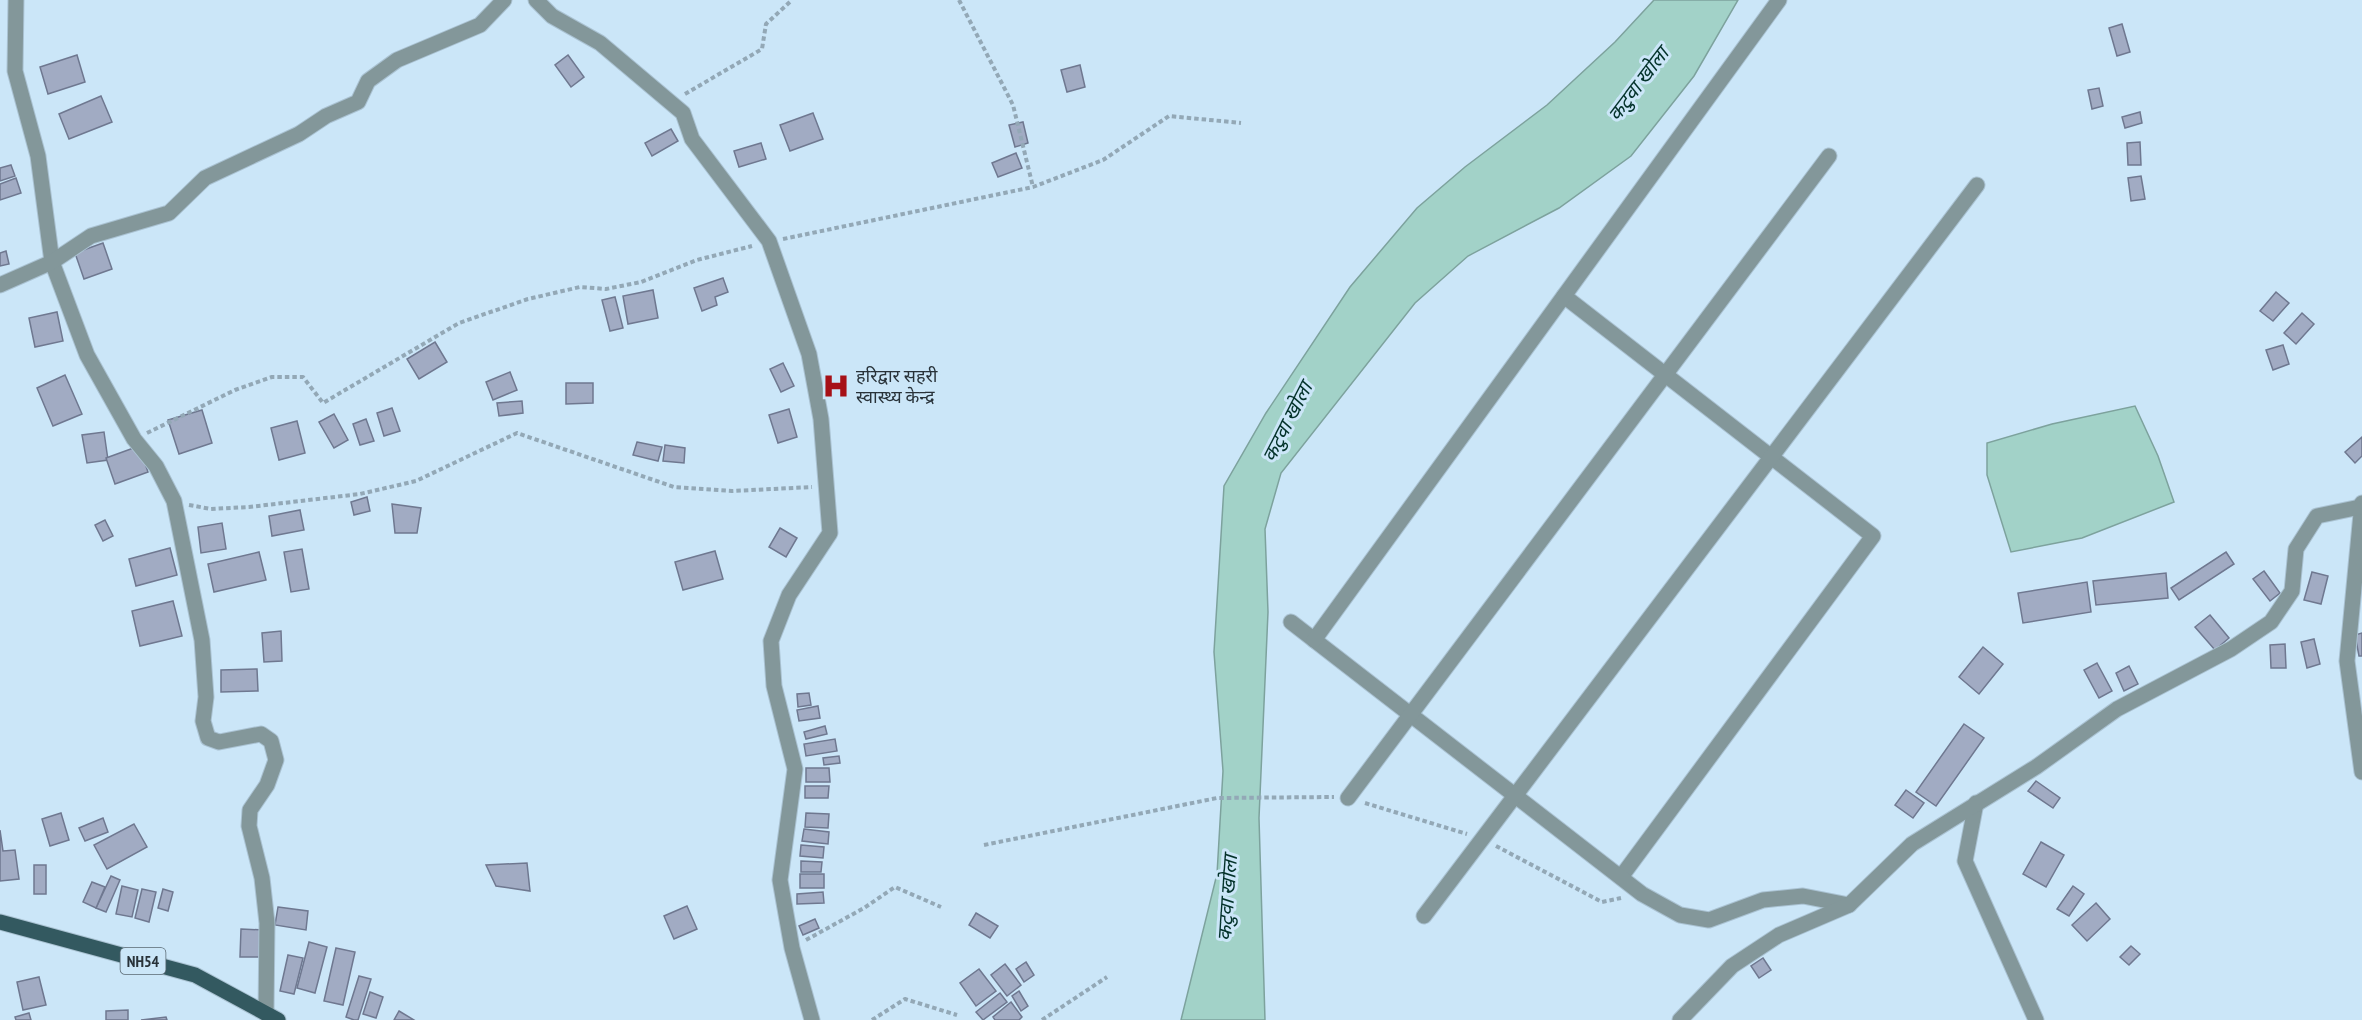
<svg xmlns="http://www.w3.org/2000/svg" width="2362" height="1020" viewBox="0 0 2362 1020" font-family="'PT Sans Narrow','Noto Sans Devanagari',sans-serif">
  <style>
    .water { fill: #a2d2c8; stroke: #7da29d; stroke-width: 1.5 }
    .building { fill: #a1abc3; stroke: #6f7890; stroke-width: 1.5 }
    .lines { fill: none; stroke-linecap: round; stroke-linejoin: round }
    .minor-casing { stroke: #aac2d2; stroke-width: 17 }
    .primary-casing { stroke: #aac2d2; stroke-width: 17 }
    .path { stroke: #93a8b6; stroke-width: 4; stroke-dasharray: 4.5 3; stroke-linecap: butt }
    .minor { stroke: #83979a; stroke-width: 15 }
    .primary { stroke: #335960; stroke-width: 15 }
    .labels { text-anchor: middle; stroke-width: 6; stroke-linejoin: round; paint-order: stroke }
    .shield { fill: #cbe6f8; stroke: #596872; stroke-width: 1.5 }
    .shield-label { font-size: 16px; font-weight: bold; fill: #283239 }
    .poi-label { font-size: 18px; fill: #283239; stroke: #cbe6f8; text-anchor: start }
    .water-label { font-size: 20px; font-style: italic; fill: #03322a; stroke: #cbe6f8 }
  </style>
  <rect width="100%" height="100%" fill="#cbe6f8"/>
  <g class="water">
    <polygon points="1654,0 1738,0 1694,76 1631,156 1559,208 1468,256 1415,303 1281,473 1265,529 1268,612 1259,818 1265,1020 1181,1020 1217,874 1223,771 1214,652 1224,486 1266,413 1350,287 1417,208 1465,167 1547,105 1615,42"/>
    <polygon points="2135,406 2158,456 2174,502 2082,538 2011,552 1987,475 1987,443 2052,424"/>
  </g>
  <g class="building">
    <polygon points="2122,24 2130,52 2117,56 2109,28"/>
    <polygon points="77,55 85,82 48,94 40,67"/>
    <polygon points="568,55 584,77 571,87 555,65"/>
    <polygon points="1080,65 1085,87 1067,92 1061,70"/>
    <polygon points="2099,88 2103,106 2092,109 2088,90"/>
    <polygon points="101,96 112,122 69,139 59,114"/>
    <polygon points="2140,112 2142,123 2125,128 2122,117"/>
    <polygon points="813,113 823,139 790,151 780,125"/>
    <polygon points="1023,122 1028,143 1015,147 1009,125"/>
    <polygon points="671,129 678,141 652,156 645,143"/>
    <polygon points="2140,142 2141,165 2128,165 2127,143"/>
    <polygon points="761,143 766,159 739,167 734,151"/>
    <polygon points="1016,153 1022,168 998,177 992,163"/>
    <polygon points="11,165 15,176 0,181 0,168"/>
    <polygon points="2141,176 2145,199 2131,201 2128,178"/>
    <polygon points="16,178 21,193 0,200 0,184"/>
    <polygon points="103,243 112,269 84,279 75,253"/>
    <polygon points="6,251 9,264 0,266 0,253"/>
    <polygon points="723,278 728,292 715,297 717,305 702,311 694,288"/>
    <polygon points="653,290 658,318 628,324 623,296"/>
    <polygon points="2276,292 2289,303 2273,321 2260,311"/>
    <polygon points="615,297 623,328 610,331 602,300"/>
    <polygon points="57,312 63,341 35,347 29,318"/>
    <polygon points="2302,313 2314,324 2296,344 2284,333"/>
    <polygon points="435,342 447,362 419,379 407,359"/>
    <polygon points="2283,345 2289,364 2273,370 2266,350"/>
    <polygon points="783,363 794,386 781,392 770,369"/>
    <polygon points="510,372 517,390 493,400 486,382"/>
    <polygon points="65,375 82,414 53,426 37,388"/>
    <polygon points="566,383 593,383 593,403 566,404"/>
    <polygon points="522,401 523,413 499,416 497,403"/>
    <polygon points="392,408 400,431 384,436 377,413"/>
    <polygon points="789,409 797,437 778,443 769,415"/>
    <polygon points="202,410 212,443 179,454 168,420"/>
    <polygon points="334,414 348,440 334,448 319,422"/>
    <polygon points="366,419 374,441 360,445 353,424"/>
    <polygon points="297,421 305,453 279,460 271,428"/>
    <polygon points="104,432 108,460 87,463 82,435"/>
    <polygon points="2362,437 2362,456 2355,463 2345,452"/>
    <polygon points="637,442 662,447 658,461 633,455"/>
    <polygon points="665,445 685,448 684,463 663,461"/>
    <polygon points="139,446 148,472 115,484 106,458"/>
    <polygon points="367,497 370,511 354,515 351,502"/>
    <polygon points="392,504 421,508 417,533 395,533"/>
    <polygon points="300,510 304,530 272,536 269,516"/>
    <polygon points="105,520 113,536 103,541 95,525"/>
    <polygon points="222,523 226,549 201,553 198,527"/>
    <polygon points="780,528 797,538 786,557 769,547"/>
    <polygon points="170,548 177,575 136,586 129,559"/>
    <polygon points="302,549 309,589 291,592 284,552"/>
    <polygon points="715,551 723,579 683,590 675,562"/>
    <polygon points="259,552 266,580 214,592 208,564"/>
    <polygon points="2226,552 2234,564 2179,600 2171,588"/>
    <polygon points="2264,571 2280,593 2270,601 2253,579"/>
    <polygon points="2312,572 2328,576 2321,604 2304,600"/>
    <polygon points="2166,573 2168,598 2096,605 2093,581"/>
    <polygon points="2087,582 2091,612 2023,623 2018,593"/>
    <polygon points="173,601 182,636 140,646 132,611"/>
    <polygon points="2210,615 2229,638 2215,650 2195,627"/>
    <polygon points="281,631 282,661 264,662 262,633"/>
    <polygon points="2362,633 2362,656 2359,656 2355,635"/>
    <polygon points="2314,639 2320,664 2307,668 2301,642"/>
    <polygon points="2285,644 2286,668 2271,668 2270,645"/>
    <polygon points="1983,647 2003,664 1979,694 1959,677"/>
    <polygon points="2097,663 2112,691 2099,698 2084,670"/>
    <polygon points="2129,666 2138,684 2124,691 2116,673"/>
    <polygon points="257,669 258,691 221,692 221,670"/>
    <polygon points="809,693 811,705 798,707 797,694"/>
    <polygon points="818,706 820,718 799,721 797,710"/>
    <polygon points="1964,724 1984,738 1936,806 1916,792"/>
    <polygon points="825,726 827,734 806,739 804,732"/>
    <polygon points="835,739 837,751 806,756 804,744"/>
    <polygon points="839,756 840,763 824,765 823,758"/>
    <polygon points="806,768 829,768 830,782 806,782"/>
    <polygon points="2036,781 2060,798 2053,808 2028,791"/>
    <polygon points="805,786 829,786 828,798 805,798"/>
    <polygon points="1906,790 1924,803 1913,818 1895,805"/>
    <polygon points="61,813 69,840 50,846 42,819"/>
    <polygon points="806,813 829,814 828,828 805,827"/>
    <polygon points="103,818 108,832 85,841 79,828"/>
    <polygon points="134,824 147,847 107,869 94,845"/>
    <polygon points="804,829 829,832 828,844 802,841"/>
    <polygon points="0,830 3,851 15,850 19,879 0,881"/>
    <polygon points="2041,842 2064,855 2046,887 2023,874"/>
    <polygon points="801,845 824,847 823,858 800,856"/>
    <polygon points="801,861 822,862 821,872 801,872"/>
    <polygon points="527,863 530,891 496,886 486,865"/>
    <rect x="34" y="865" width="12" height="29"/>
    <rect x="800" y="874" width="24" height="14"/>
    <polygon points="111,876 120,880 106,912 96,908"/>
    <polygon points="92,882 105,887 96,908 83,902"/>
    <polygon points="122,886 138,890 132,917 116,914"/>
    <polygon points="2073,886 2084,894 2069,916 2057,909"/>
    <polygon points="142,889 156,892 149,922 135,918"/>
    <polygon points="163,889 173,892 168,911 158,908"/>
    <polygon points="823,892 824,903 797,904 797,894"/>
    <polygon points="2096,903 2110,919 2087,941 2072,925"/>
    <polygon points="687,906 697,929 674,939 664,916"/>
    <polygon points="278,907 308,911 306,930 275,925"/>
    <polygon points="976,913 998,926 990,938 969,925"/>
    <polygon points="815,919 819,928 803,935 799,926"/>
    <polygon points="241,929 264,930 264,957 240,957"/>
    <polygon points="309,942 327,947 315,993 297,988"/>
    <polygon points="2131,946 2140,954 2129,965 2120,957"/>
    <polygon points="336,948 355,952 343,1005 324,1001"/>
    <polygon points="288,955 303,958 294,994 280,991"/>
    <polygon points="1763,958 1771,970 1759,978 1751,966"/>
    <polygon points="1026,962 1034,975 1024,982 1016,969"/>
    <polygon points="1005,964 1021,985 1007,996 991,975"/>
    <polygon points="979,969 996,991 976,1006 960,983"/>
    <polygon points="359,976 371,979 358,1020 354,1020 346,1017"/>
    <polygon points="39,977 46,1005 23,1010 17,982"/>
    <polygon points="1019,991 1028,1006 1021,1011 1012,996"/>
    <polygon points="370,992 383,997 376,1018 363,1014"/>
    <polygon points="1000,993 1007,1002 983,1020 976,1012"/>
    <polygon points="1011,1002 1022,1017 1019,1020 995,1020 993,1017"/>
    <polygon points="128,1010 128,1020 106,1020 106,1011"/>
    <polygon points="399,1011 414,1020 394,1020"/>
    <polygon points="29,1013 31,1020 16,1020 15,1017"/>
    <polygon points="166,1017 167,1020 141,1020"/>
  </g>
  <g class="lines">
    <defs>
      <g id="minor">
        <polyline points="16,0 15,71 38,156 52,262 87,355 134,439 156,466 174,501 202,640 206,697 203,721 208,738 219,742 261,734 271,741 276,760 267,785 250,810 249,826 262,878 267,923 266,1014"/>
        <polyline points="536,0 552,16 600,43 683,113 692,139 769,241 809,354 821,419 830,533 789,595 771,641 774,686 795,769 780,880 792,948 812,1020"/>
        <polyline points="0,285 52,262 91,236 169,213 205,178 299,134 326,116 358,102 368,81 397,60 480,25 504,0"/>
        <polyline points="1564,296 1873,536 1621,877"/>
        <polyline points="2362,503 2347,661 2362,772"/>
        <polyline points="1291,622 1642,894 1680,915 1709,920 1763,900 1803,896 1849,905"/>
        <polyline points="1314,640 1779,0"/>
        <polyline points="1348,798 1829,156"/>
        <polyline points="1976,803 1965,861 2036,1020"/>
        <polyline points="1424,916 1977,185"/>
        <polyline points="1680,1020 1732,966 1779,935 1849,905 1912,844 2036,767 2117,709 2231,649 2271,622 2292,591 2296,549 2317,516 2360,507"/>
      </g>
      <polyline id="primary" points="0,922 195,975 278,1020"/>
    </defs>
    <use href="#minor" class="minor-casing"/>
    <use href="#primary" class="primary-casing"/>
    <g class="path">
      <polyline points="959,0 1013,105 1033,187"/>
      <polyline points="685,94 762,49 766,24 792,0"/>
      <polyline points="783,239 1033,187 1103,160 1169,116 1241,123"/>
      <polyline points="147,433 235,390 272,377 303,377 323,403 459,323 528,299 580,287 606,289 641,282 697,260 752,246"/>
      <polyline points="189,505 211,509 249,507 360,494 416,481 517,433 674,487 732,491 812,487"/>
      <polyline points="1365,803 1467,834"/>
      <polyline points="984,845 1217,798 1334,797"/>
      <polyline points="1496,846 1602,902 1621,898"/>
      <polyline points="806,940 864,908 895,887 941,907"/>
      <polyline points="872,1020 905,999 957,1015"/>
      <polyline points="1042,1020 1107,977"/>
    </g>
    <use href="#minor" class="minor"/>
    <use href="#primary" class="primary"/>
  </g>
  <defs>
    <symbol id="hospital-bare" viewBox="-9 -9 18 18"><path d="M-5-5h3v3.5h4V-5h3V5h-3V1.5h-4V5h-3Z" fill="#a61017" stroke="#cbe6f8" stroke-width="2.5" paint-order="stroke"/></symbol>
  </defs>
  <g fill-rule="evenodd">
    <use href="#hospital-bare" x="817" y="367" width="38" height="38"/>
  </g>
  <g class="labels">
    <rect class="shield" x="120.5" y="948" width="45" height="26" rx="4.5"/>
    <g class="shield-label">
      <text x="143" y="967">NH54</text>
    </g>
    <g class="poi-label">
      <text x="856" y="382">हरिद्वार सहरी<tspan x="856" dy="21">स्वास्थ्य केन्द्र</tspan></text>
    </g>
    <g class="water-label">
      <text transform="translate(1638 84) rotate(-53)" y="7">कटुवा खोला</text>
      <text transform="translate(1287 422) rotate(-63)" y="7">कटुवा खोला</text>
      <text transform="translate(1227 898) rotate(-86)" y="7">कटुवा खोला</text>
    </g>
  </g>
</svg>
